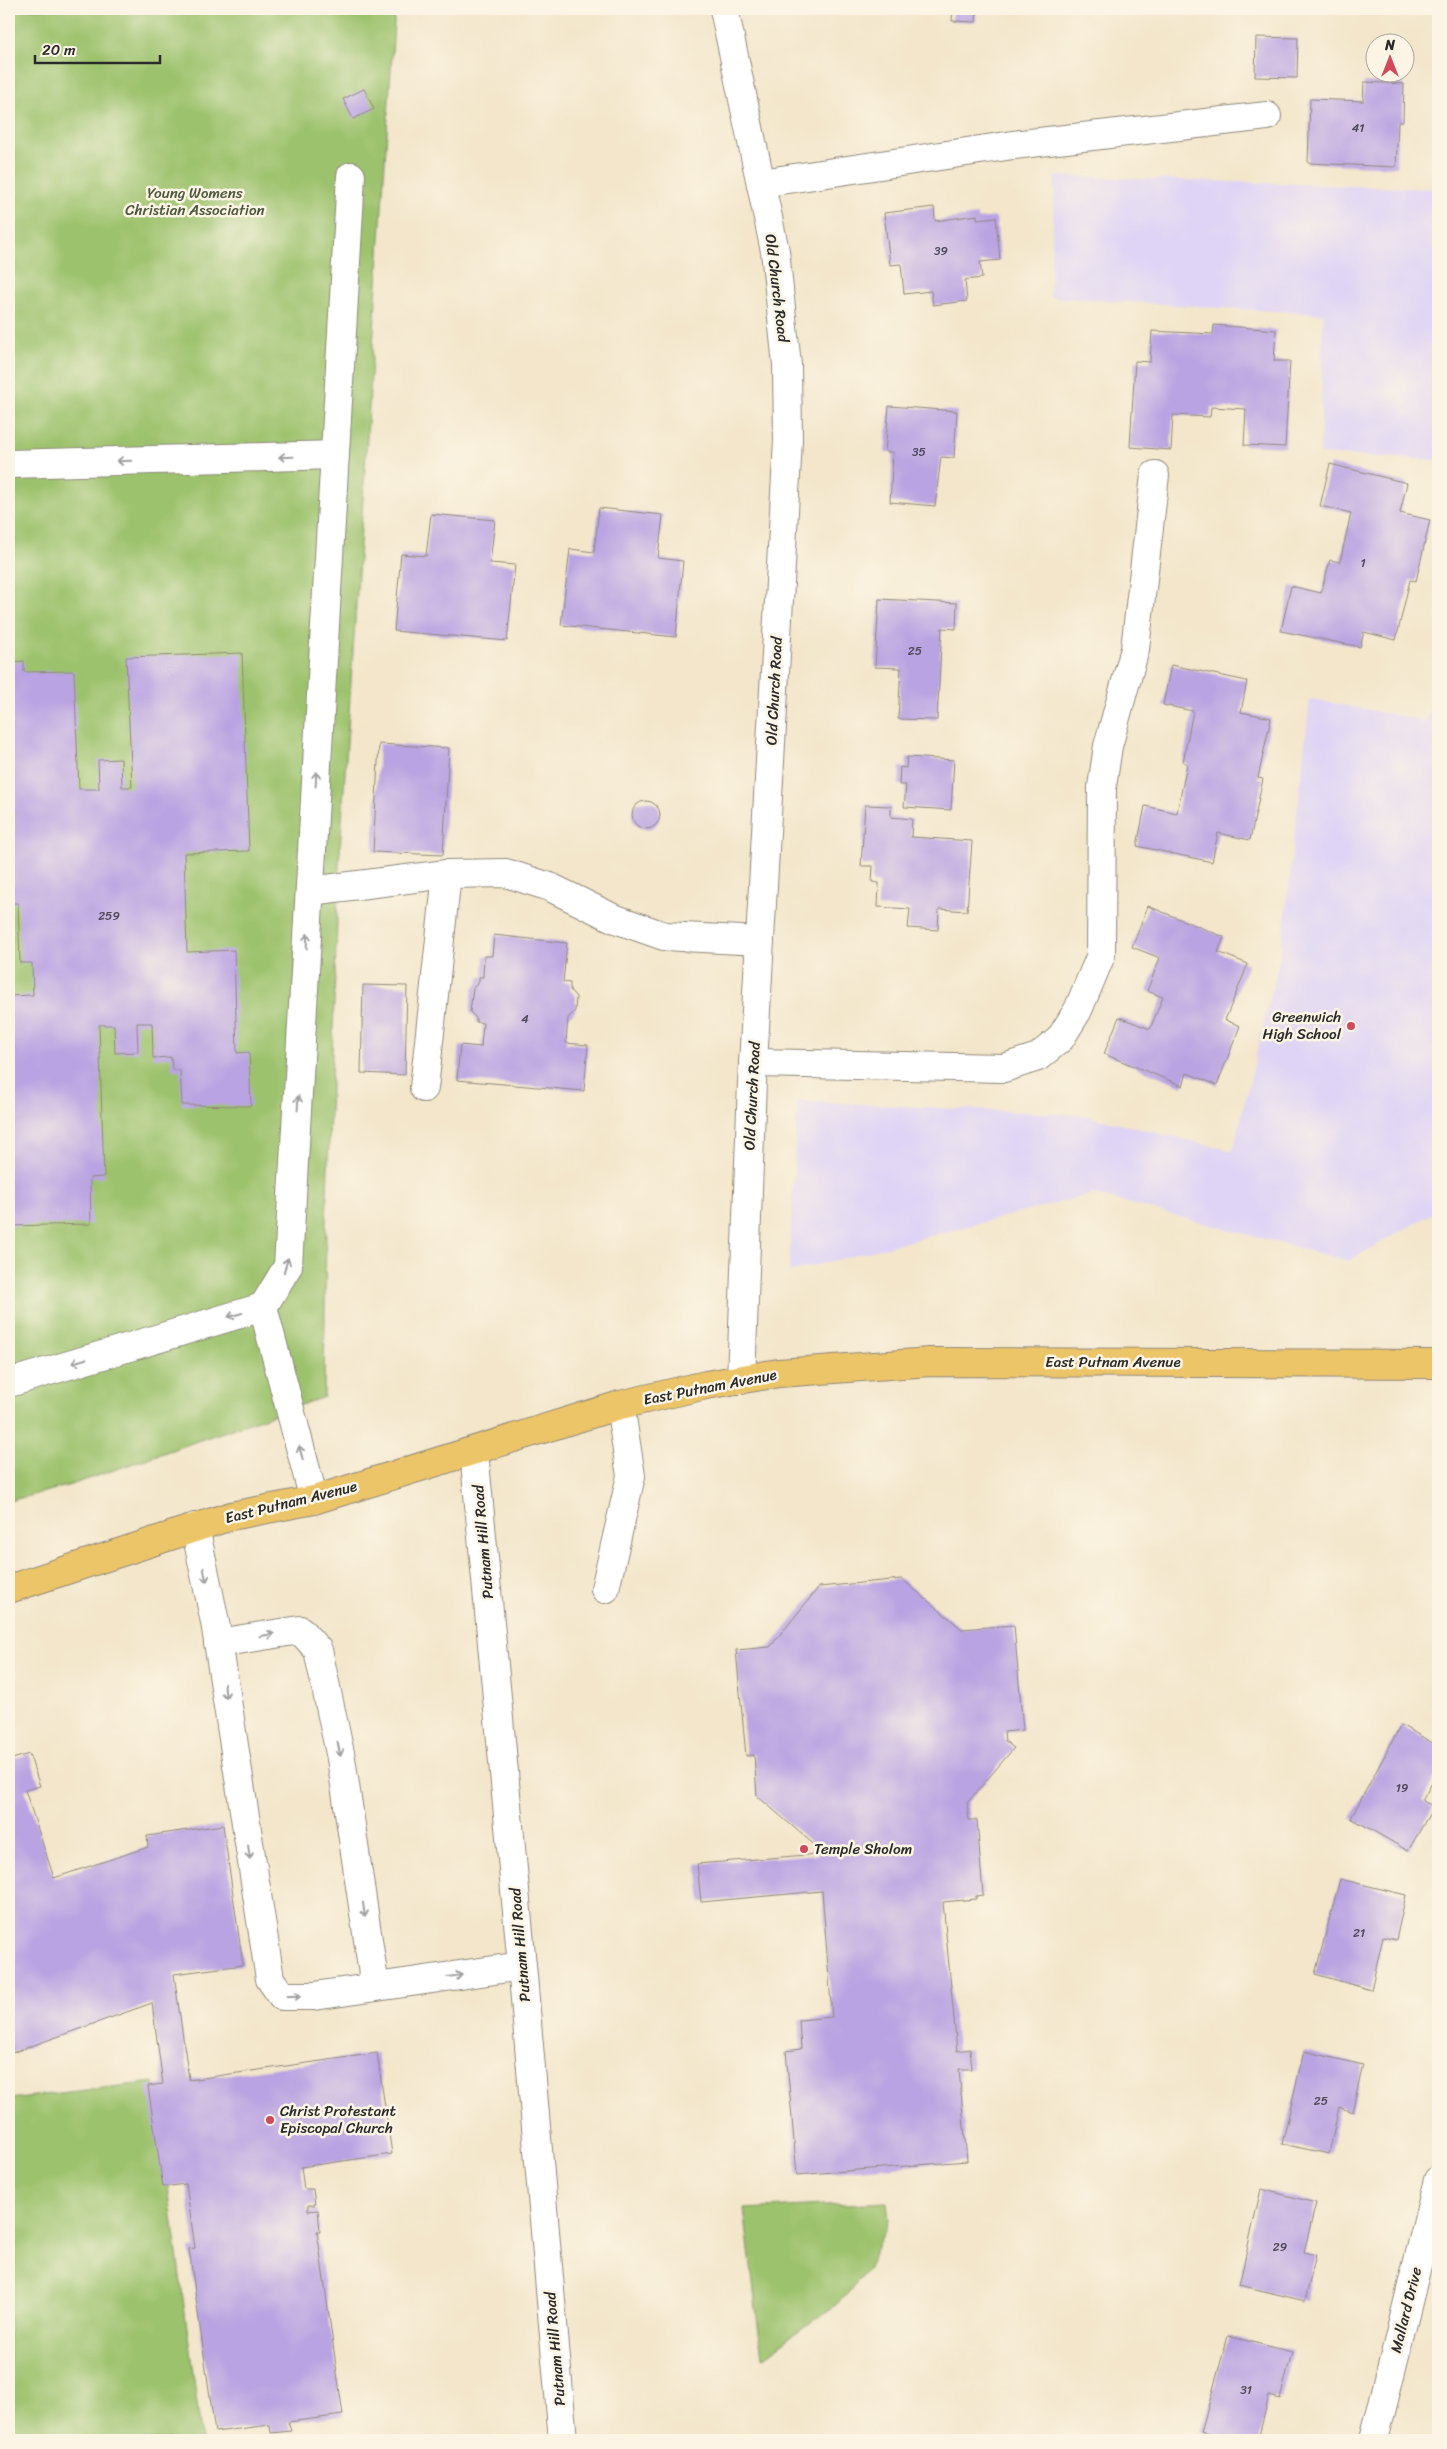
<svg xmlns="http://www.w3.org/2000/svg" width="1447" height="2449" viewBox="0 0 1447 2449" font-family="Sriracha,sans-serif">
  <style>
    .built { fill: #dfd4f5 }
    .green { fill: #9dc26d; stroke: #64764c }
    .building { fill: #b9a3e2 }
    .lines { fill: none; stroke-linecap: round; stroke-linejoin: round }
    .minor-casing { stroke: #8f887b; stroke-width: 30 }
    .major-casing { stroke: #8f887b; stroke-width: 30 }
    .minor { stroke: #fff; stroke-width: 28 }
    .major { stroke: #edc569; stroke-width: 28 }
    .oneway { stroke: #a0a0a0 }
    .poi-dot { fill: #d1495b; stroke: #fcf5e5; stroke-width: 2 }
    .labels { text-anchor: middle; stroke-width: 5; stroke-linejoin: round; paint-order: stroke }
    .number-label { font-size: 12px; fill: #4e4959 }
    .park-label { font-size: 15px; fill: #4d583f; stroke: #fcf5e5 }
    .street-label { font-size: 15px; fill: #2b2b2b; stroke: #fcf5e5 }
    .poi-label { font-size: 15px; fill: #2b2b2b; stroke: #fcf5e5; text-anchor: start }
  </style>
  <rect width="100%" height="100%" fill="#fcf5e5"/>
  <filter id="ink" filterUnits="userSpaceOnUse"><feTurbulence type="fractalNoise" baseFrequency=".02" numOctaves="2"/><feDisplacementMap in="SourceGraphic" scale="10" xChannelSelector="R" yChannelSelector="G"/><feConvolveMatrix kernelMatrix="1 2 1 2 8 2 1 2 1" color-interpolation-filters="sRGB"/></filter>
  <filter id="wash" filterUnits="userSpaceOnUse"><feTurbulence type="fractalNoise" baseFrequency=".0096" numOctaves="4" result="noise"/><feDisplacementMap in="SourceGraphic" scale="20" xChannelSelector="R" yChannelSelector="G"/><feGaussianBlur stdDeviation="1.12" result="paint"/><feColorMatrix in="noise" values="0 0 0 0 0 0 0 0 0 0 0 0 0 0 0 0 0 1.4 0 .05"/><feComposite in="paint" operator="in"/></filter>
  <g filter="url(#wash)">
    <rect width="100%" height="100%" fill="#f3e6cb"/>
    <g class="built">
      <polygon points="1055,176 1438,189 1438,460 1320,454 1323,314 1050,297"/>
      <polygon points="1438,684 1438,1210 1349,1261 1093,1194 789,1272 797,1101 1082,1115 1233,1151 1281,952 1310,699 1426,721"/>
    </g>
    <g class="green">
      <polygon points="9,9 395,9 339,866 326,1224 324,1397 71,1485 9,1501"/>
      <polygon points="154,2082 202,2440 9,2440 9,2099"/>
      <polygon points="887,2202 889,2221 866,2272 837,2304 762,2358 744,2209"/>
    </g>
    <g id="blocks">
      <g class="building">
        <polygon points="953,9 977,9 976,22 952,21"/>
        <polygon points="1256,37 1298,38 1297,78 1255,77"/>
        <polygon points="1364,82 1404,84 1403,122 1398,122 1396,167 1308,163 1310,99 1363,101"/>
        <polygon points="364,89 374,109 353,119 343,99"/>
        <polygon points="934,207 935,221 977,215 977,219 996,217 1000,260 980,262 982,278 965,280 967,301 933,305 931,291 904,294 901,264 890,265 884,213"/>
        <polygon points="1214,325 1276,330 1274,361 1290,361 1285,447 1244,445 1246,409 1211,407 1210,417 1173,415 1171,450 1130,447 1135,361 1150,362 1152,331 1213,334"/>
        <polygon points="889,406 957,411 954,458 941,457 935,506 890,502 893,452 885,452"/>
        <polygon points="1330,464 1407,483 1400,513 1430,520 1416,581 1410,580 1396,640 1364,632 1360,647 1281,631 1291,586 1321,593 1330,560 1340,562 1351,513 1320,506"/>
        <polygon points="599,508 663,515 658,558 683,561 676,637 561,625 570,549 594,552"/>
        <polygon points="431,514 495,520 490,563 515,565 507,641 394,631 401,554 426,556"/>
        <polygon points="879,599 957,603 956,629 942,628 937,720 898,719 901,668 875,667"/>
        <polygon points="242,653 249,851 184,853 187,952 234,950 237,1053 249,1052 251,1106 182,1105 180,1070 172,1070 171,1057 153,1058 152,1023 137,1023 138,1052 115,1053 114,1025 99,1025 104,1177 90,1178 91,1224 9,1226 9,996 33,995 32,963 20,963 18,903 10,903 9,833 15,832 15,814 9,815 9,662 24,661 24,672 74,671 79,789 99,789 98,760 121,759 122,787 132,787 126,657"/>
        <polygon points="1171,665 1247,681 1241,712 1271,718 1258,778 1263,779 1250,840 1218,833 1212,862 1137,846 1145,806 1177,813 1187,764 1183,762 1193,711 1163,705"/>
        <polygon points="379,744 449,748 443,855 373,852"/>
        <polygon points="907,757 954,760 951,810 904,807 906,785 899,785 900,767 906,768"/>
        <circle cx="646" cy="815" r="14"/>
        <polygon points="865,805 891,806 891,817 912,819 911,837 972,841 967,911 939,909 938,930 908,928 910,909 878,907 879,883 872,882 873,866 861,866"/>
        <polygon points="1148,906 1224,937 1218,952 1248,964 1225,1020 1240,1026 1217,1085 1187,1073 1183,1086 1104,1054 1119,1017 1150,1029 1163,997 1147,991 1160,958 1132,947"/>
        <polygon points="494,935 567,943 563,982 570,983 570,990 576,997 575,1011 568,1018 566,1043 588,1045 584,1091 457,1080 460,1045 481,1047 483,1023 476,1022 476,1018 470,1012 473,988 479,982 479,977 483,977 484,956 492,956"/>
        <polygon points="363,985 407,986 405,1075 361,1073"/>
        <polygon points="902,1579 962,1629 1014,1625 1023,1730 1004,1732 1005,1741 1014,1748 967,1803 969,1820 977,1820 983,1895 976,1896 976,1899 943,1902 957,2051 970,2049 972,2069 959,2069 967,2161 797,2175 786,2051 801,2049 799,2020 832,2017 822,1891 701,1902 697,1864 818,1854 818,1848 757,1796 754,1755 746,1756 736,1650 770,1647 819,1587"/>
        <polygon points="1401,1725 1438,1746 1438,1772 1422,1801 1434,1806 1408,1851 1351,1818"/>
        <polygon points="29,1754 40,1786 25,1790 54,1878 148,1847 147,1836 223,1825 243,1965 174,1974 189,2080 377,2053 392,2154 301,2167 304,2189 313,2189 315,2205 308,2205 308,2211 318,2210 320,2231 317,2231 343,2415 288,2422 291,2431 271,2433 270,2425 215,2432 189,2249 195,2248 186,2184 163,2187 148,2086 163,2084 152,2003 9,2054 9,1760"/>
        <polygon points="1340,1879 1406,1895 1396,1940 1383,1937 1371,1990 1315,1974"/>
        <polygon points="1304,2051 1363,2065 1352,2112 1339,2107 1329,2154 1282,2144"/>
        <polygon points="1261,2189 1316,2203 1304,2252 1316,2255 1305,2301 1239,2285"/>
        <polygon points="1228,2336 1292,2352 1280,2399 1269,2396 1258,2440 1232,2440 1201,2432"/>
      </g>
    </g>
  </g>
  <g filter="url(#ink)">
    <use href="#blocks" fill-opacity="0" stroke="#8f887b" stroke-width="1"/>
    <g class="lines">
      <defs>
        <g id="minor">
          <polyline points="724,9 775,251 787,365 788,440 752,1082 741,1380"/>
          <polyline points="761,183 1013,145 1267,116"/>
          <polyline points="9,464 335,455"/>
          <polyline points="310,891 447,874 506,873 550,887 613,918 664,936 760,941"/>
          <polyline points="753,1063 1004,1068 1038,1057 1060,1039 1078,1010 1101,955 1102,787 1108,746 1135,649 1155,475"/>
          <polyline points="424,1088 447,874"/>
          <polyline points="263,1307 288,1266 351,176"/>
          <polyline points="9,1383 263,1307 314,1500"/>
          <polyline points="474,1451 523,1976 563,2440"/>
          <polyline points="195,1527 215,1622 270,1979 282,1996 314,1996 522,1966"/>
          <polyline points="605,1589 631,1476 620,1405"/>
          <polyline points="218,1643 300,1630 318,1650 341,1758 375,1987"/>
          <polyline points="1374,2440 1438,2180"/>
        </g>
        <polyline id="major" points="9,1589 231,1516 314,1500 620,1405 706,1385 779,1373 930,1362 1438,1364"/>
      </defs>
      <use href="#minor" class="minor-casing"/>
      <use href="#major" class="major-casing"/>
      <use href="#minor" class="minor"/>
      <use href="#major" class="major"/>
    </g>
    <defs><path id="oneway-shaft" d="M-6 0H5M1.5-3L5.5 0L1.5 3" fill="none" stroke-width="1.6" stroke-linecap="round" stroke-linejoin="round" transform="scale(1.25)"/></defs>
    <g class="oneway">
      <use href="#oneway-shaft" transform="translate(286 457) rotate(178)"/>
      <use href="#oneway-shaft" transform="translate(124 461) rotate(178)"/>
      <use href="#oneway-shaft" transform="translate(316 779) rotate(-87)"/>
      <use href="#oneway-shaft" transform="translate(307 941) rotate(-87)"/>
      <use href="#oneway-shaft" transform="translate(298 1103) rotate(-87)"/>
      <use href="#oneway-shaft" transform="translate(286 1265) rotate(-74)"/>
      <use href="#oneway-shaft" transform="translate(235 1315) rotate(164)"/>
      <use href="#oneway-shaft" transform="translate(79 1361) rotate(163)"/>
      <use href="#oneway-shaft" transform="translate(301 1453) rotate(-105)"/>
      <use href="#oneway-shaft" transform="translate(205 1575) rotate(78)"/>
      <use href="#oneway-shaft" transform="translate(267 1635) rotate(-9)"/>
      <use href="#oneway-shaft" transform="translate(225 1691) rotate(82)"/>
      <use href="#oneway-shaft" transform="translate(339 1749) rotate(78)"/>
      <use href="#oneway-shaft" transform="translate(249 1852) rotate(82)"/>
      <use href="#oneway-shaft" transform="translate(364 1910) rotate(82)"/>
      <use href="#oneway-shaft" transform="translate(455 1976) rotate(-8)"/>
      <use href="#oneway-shaft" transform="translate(294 1996)"/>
    </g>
  </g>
  <g class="poi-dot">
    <circle cx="1351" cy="1026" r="5"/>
    <circle cx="804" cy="1849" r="5"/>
    <circle cx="270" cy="2120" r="5"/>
  </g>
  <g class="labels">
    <g class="number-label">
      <text x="1358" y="132">41</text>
      <text x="941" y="255">39</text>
      <text x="919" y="456">35</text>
      <text x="1363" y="567">1</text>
      <text x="915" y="655">25</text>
      <text x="109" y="920">259</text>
      <text x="525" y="1023">4</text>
      <text x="1402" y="1792">19</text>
      <text x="1359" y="1937">21</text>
      <text x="1321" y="2105">25</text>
      <text x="1280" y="2251">29</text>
      <text x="1246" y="2394">31</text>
    </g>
    <g class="park-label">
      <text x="195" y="198">Young Womens<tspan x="195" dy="17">Christian Association</tspan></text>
    </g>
    <g class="street-label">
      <text transform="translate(777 288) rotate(83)" y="5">Old Church Road</text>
      <text transform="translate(774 691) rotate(-87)" y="5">Old Church Road</text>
      <text transform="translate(752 1096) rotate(-87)" y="5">Old Church Road</text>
      <text x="1113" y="1367">East Putnam Avenue</text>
      <text transform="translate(710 1387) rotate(-11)" y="5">East Putnam Avenue</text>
      <text transform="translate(291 1502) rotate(-14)" y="5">East Putnam Avenue</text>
      <text transform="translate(483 1542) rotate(-95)" y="5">Putnam Hill Road</text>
      <text transform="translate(520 1945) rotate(-95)" y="5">Putnam Hill Road</text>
      <text transform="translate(1406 2310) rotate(-76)" y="5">Mallard Drive</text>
      <text transform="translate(555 2349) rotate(-95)" y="5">Putnam Hill Road</text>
    </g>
    <g class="poi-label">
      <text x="1341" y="1022" text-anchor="end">Greenwich<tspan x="1341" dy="17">High School</tspan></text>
      <text x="814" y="1854">Temple Sholom</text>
      <text x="280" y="2116">Christ Protestant<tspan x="280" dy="17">Episcopal Church</tspan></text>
    </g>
  </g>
  <rect width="1447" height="2449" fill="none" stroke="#fcf5e5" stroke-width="30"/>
  <g transform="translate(1390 58)"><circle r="24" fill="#fcf5e5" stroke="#a8a49b"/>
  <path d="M0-4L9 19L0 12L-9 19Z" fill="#d1495b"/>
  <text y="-8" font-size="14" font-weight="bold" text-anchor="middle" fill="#2b2b2b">N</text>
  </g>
  <path d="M35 55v8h125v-8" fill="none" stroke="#2b2b2b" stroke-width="2.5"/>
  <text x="42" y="55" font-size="15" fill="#2b2b2b" stroke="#fcf5e5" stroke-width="4" paint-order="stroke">20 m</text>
</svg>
